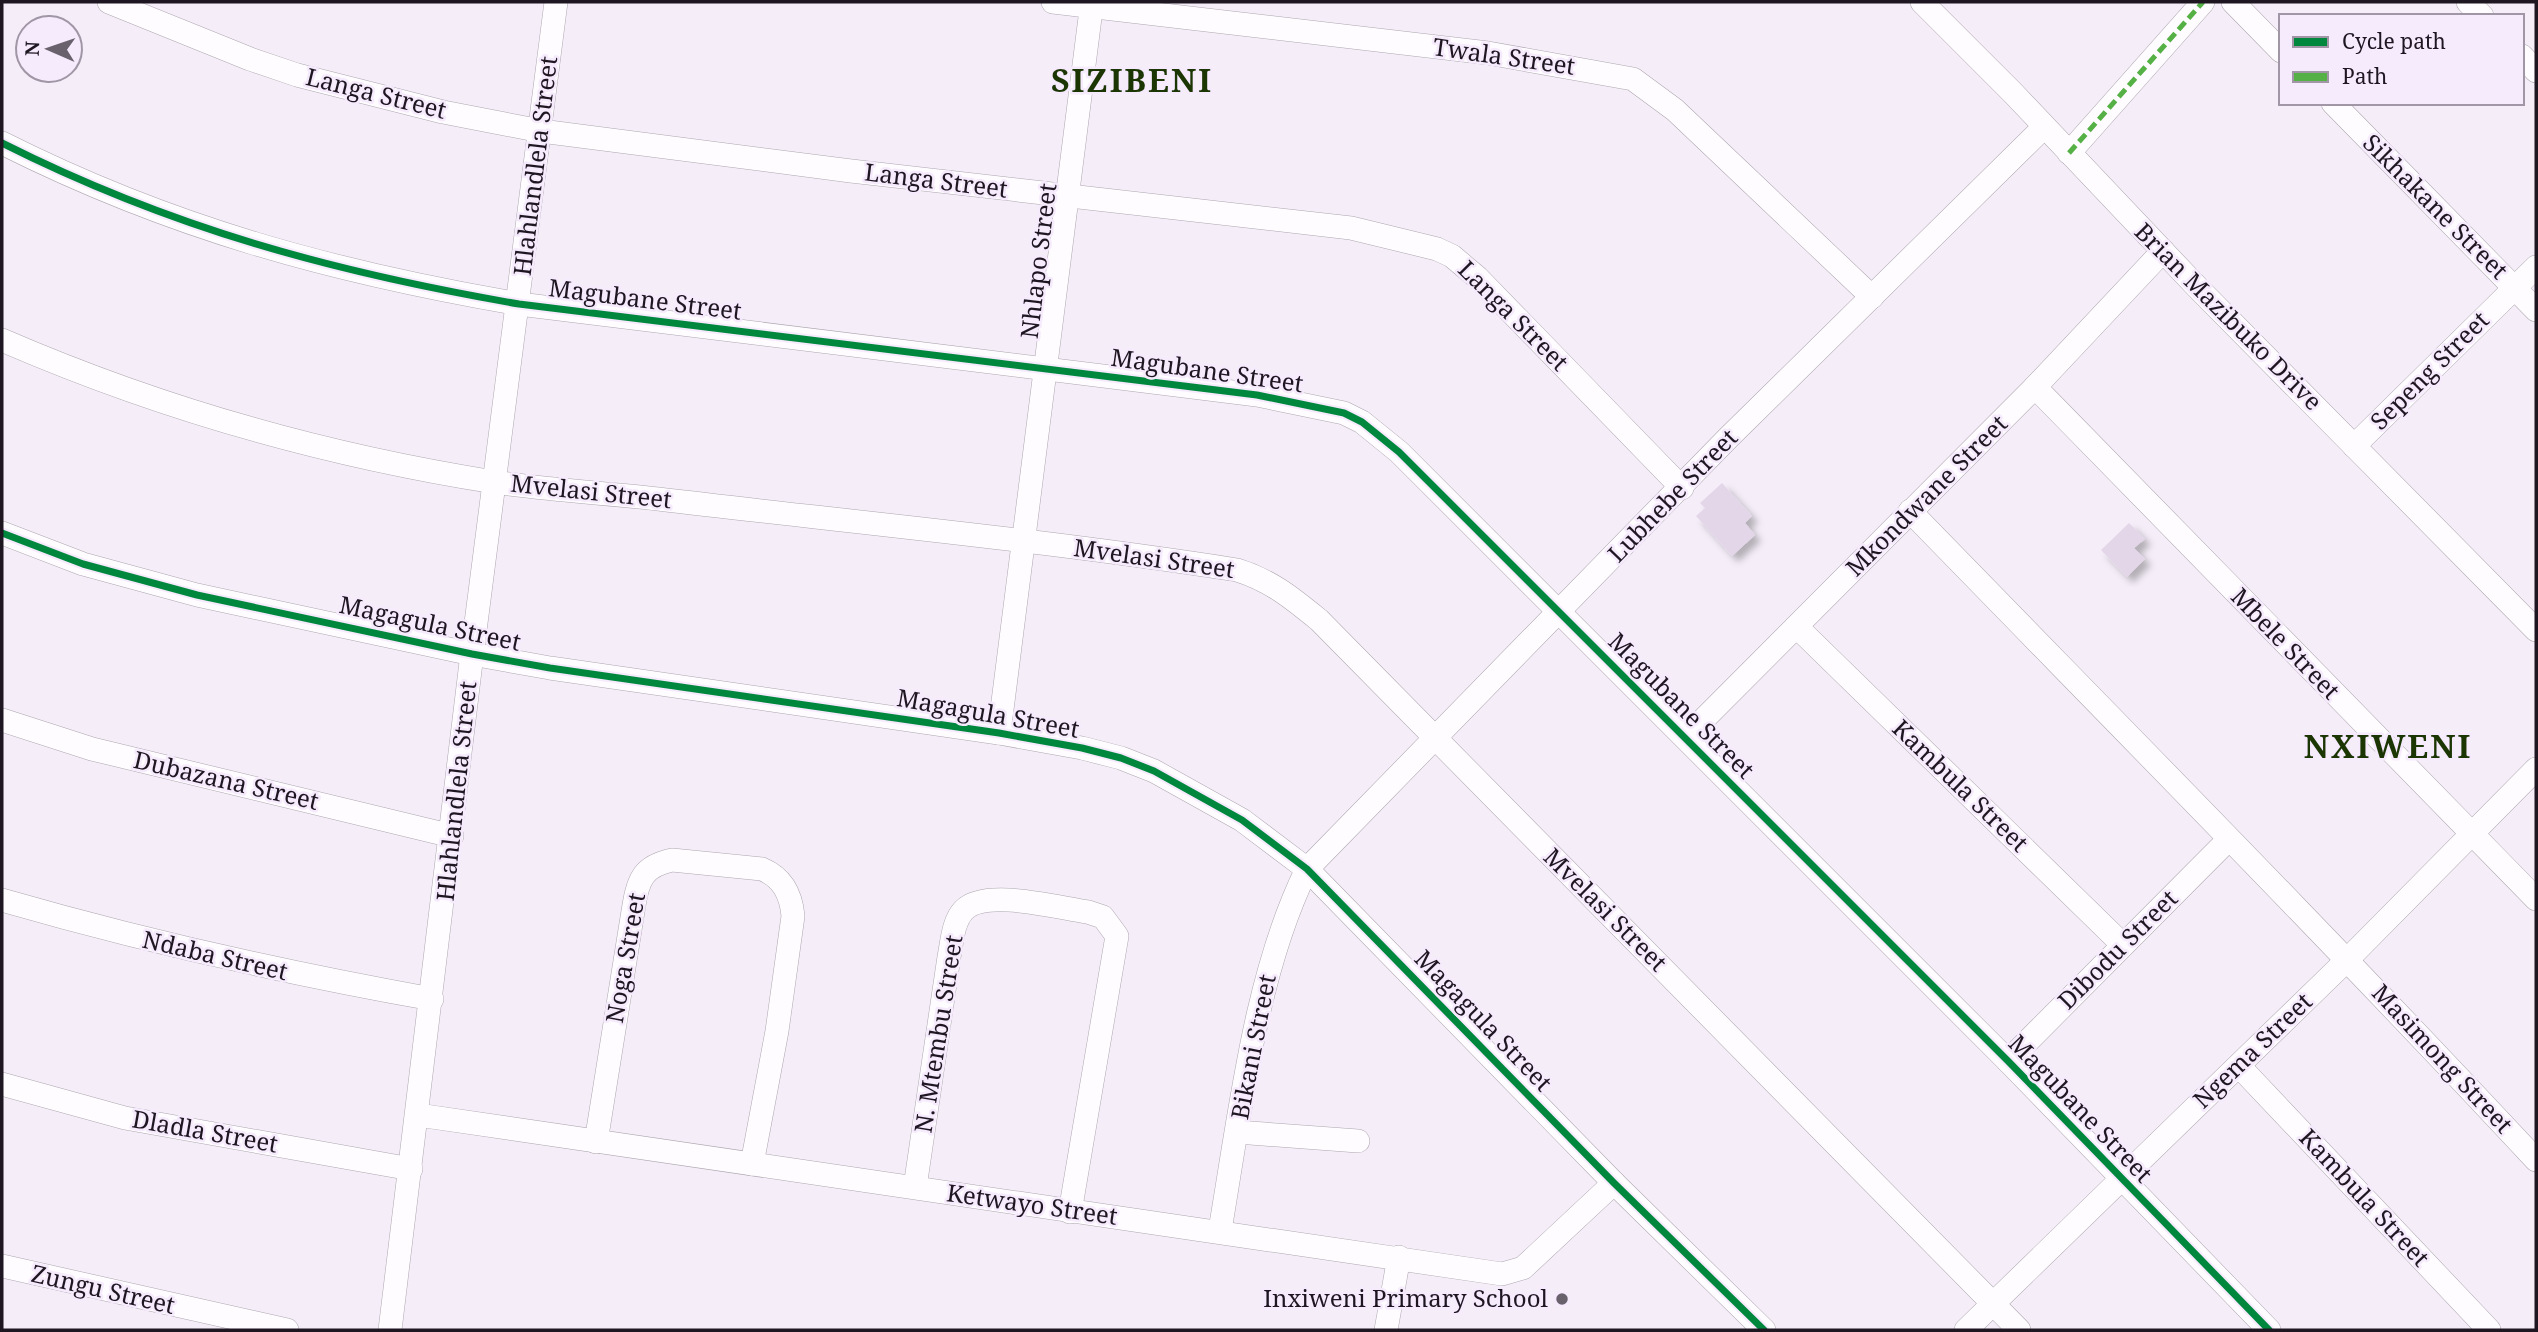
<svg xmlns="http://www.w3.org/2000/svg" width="2538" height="1332" viewBox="0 0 2538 1332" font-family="'Noto Serif',serif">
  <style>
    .building { fill: #e2d6e8; filter: url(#shadow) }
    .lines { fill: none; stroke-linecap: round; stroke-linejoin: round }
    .minor-casing { stroke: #ada6b0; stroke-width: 24 }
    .minor { stroke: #fefcfe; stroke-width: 23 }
    .quiet { stroke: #55b145; stroke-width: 5; stroke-dasharray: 10 5; stroke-linecap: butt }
    .cycleway-casing { stroke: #f6eafd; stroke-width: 11 }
    .cycleway { stroke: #00873e; stroke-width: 7 }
    .poi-dot { fill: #69626d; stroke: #f6eafd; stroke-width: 2.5 }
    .labels { text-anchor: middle; stroke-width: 5; stroke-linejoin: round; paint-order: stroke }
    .street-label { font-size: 24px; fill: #1e1722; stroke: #f6eafd }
    .poi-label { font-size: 24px; fill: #1e1722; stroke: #f6eafd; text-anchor: end }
    .district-label { font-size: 32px; font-weight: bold; letter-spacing: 2px; fill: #1b3503; stroke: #f6eafd }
  </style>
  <defs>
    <filter id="shadow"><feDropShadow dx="6" dy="6" stdDeviation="3.5" flood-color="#0004"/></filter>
  </defs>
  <rect width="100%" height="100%" fill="#f5eef9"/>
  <g class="building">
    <polygon points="1722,483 1752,516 1745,523 1755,535 1732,556 1696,516 1705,508 1700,503"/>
    <polygon points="2129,523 2145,539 2134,548 2145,559 2127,577 2101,550"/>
  </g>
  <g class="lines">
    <defs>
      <g id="minor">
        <polyline points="109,2 250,59 297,75 443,112 541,131 851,171 1351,228 1437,249 1452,256 1478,278 1682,488"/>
        <polyline points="1053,2 1488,53 1633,79 1675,110 1872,297"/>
        <polyline points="1922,2 2013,93 2197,287 2536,630"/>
        <polyline points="2233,2 2281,51"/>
        <polyline points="2468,2 2482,16"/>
        <polyline points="2522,56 2536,71"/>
        <polyline points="2333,103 2536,310"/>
        <path d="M2,143C171,228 333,272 519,304L1257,395L1344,413L1362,422L1399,452L2008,1061L2269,1330"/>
        <polyline points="2069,153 2203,2"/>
        <path d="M2,340C159,408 324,455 494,482C548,490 604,493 658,499C851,522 1045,540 1237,570C1270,580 1292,598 1319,620L2019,1330"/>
        <polyline points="2035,387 2536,899"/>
        <polyline points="2354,446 2536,267"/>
        <path d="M1910,511C2120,727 2331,940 2536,1160"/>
        <polyline points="2,533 83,564 197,595 472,654 550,668 999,733 1082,748 1121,758 1154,771 1242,820 1307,869 1614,1183 1764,1330"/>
        <polyline points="1798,628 2122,944"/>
        <polyline points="2,720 92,749 452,836"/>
        <polyline points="999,733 1092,2"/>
        <polyline points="1686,737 2035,387 2163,251"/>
        <path d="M2,900C144,941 287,973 432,999"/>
        <polyline points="2008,1061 2229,839"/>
        <polyline points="2239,1066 2489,1330"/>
        <polyline points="2,1084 125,1118 411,1169"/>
        <polyline points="418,1115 1502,1274 1523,1268 1614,1183"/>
        <polyline points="1237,1132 1358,1141"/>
        <path d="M596,1142L634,905C638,879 644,866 672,860L762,869C783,878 791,894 793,916L777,1031L752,1164"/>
        <path d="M915,1187L949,957C952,942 953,921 964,910C986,888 1058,908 1088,912L1103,917L1117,936L1070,1212"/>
        <path d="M1220,1230C1240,1114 1255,974 1307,869L1728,438L2044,127"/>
        <polyline points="2,1266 287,1330"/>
        <polyline points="390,1330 472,654 556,2"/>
        <polyline points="1386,1330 1399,1257"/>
        <polyline points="1966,1330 2349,958 2536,769"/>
      </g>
    </defs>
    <use href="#minor" class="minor-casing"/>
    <use href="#minor" class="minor"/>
    <polyline class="quiet" points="2069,153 2203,2"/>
    <defs>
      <g id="cycleway">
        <path d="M2,143C171,228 333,272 519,304L1257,395L1344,413L1362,422L1399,452L2008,1061L2269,1330"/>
        <polyline points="2,533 83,564 197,595 472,654 550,668 999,733 1082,748 1121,758 1154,771 1242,820 1307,869 1614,1183 1764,1330"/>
      </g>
    </defs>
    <use href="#cycleway" class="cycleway-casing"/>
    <use href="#cycleway" class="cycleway"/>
  </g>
  <circle class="poi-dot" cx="1562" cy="1299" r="7"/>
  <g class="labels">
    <g class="street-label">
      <text transform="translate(1504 57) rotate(8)" y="8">Twala Street</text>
      <text transform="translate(376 94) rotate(14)" y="8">Langa Street</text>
      <text transform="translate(536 166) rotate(-83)" y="8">Hlahlandlela Street</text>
      <text transform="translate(936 181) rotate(7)" y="8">Langa Street</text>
      <text transform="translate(2435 207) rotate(45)" y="8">Sikhakane Street</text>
      <text transform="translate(1039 261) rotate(-83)" y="8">Nhlapo Street</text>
      <text transform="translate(645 300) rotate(7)" y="8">Magubane Street</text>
      <text transform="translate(1513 316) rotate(45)" y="8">Langa Street</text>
      <text transform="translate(2228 317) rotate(45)" y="8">Brian Mazibuko Drive</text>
      <text transform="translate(1207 371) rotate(8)" y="8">Magubane Street</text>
      <text transform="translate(2430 371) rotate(-45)" y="8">Sepeng Street</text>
      <text transform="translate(591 492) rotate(6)" y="8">Mvelasi Street</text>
      <text transform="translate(1673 496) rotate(-46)" y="8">Lubhebe Street</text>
      <text transform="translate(1927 496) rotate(-45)" y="8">Mkondwane Street</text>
      <text transform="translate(1154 559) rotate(8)" y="8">Mvelasi Street</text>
      <text transform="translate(430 624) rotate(12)" y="8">Magagula Street</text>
      <text transform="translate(2285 644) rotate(46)" y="8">Mbele Street</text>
      <text transform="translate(1681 706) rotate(45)" y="8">Magubane Street</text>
      <text transform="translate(988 714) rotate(10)" y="8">Magagula Street</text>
      <text transform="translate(226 781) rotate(13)" y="8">Dubazana Street</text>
      <text transform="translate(1960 786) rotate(44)" y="8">Kambula Street</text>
      <text transform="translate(457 791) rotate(-84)" y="8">Hlahlandlela Street</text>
      <text transform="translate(1605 910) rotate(45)" y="8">Mvelasi Street</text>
      <text transform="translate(2118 950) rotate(-45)" y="8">Dibodu Street</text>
      <text transform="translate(215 956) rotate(13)" y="8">Ndaba Street</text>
      <text transform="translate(626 958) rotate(-80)" y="8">Noga Street</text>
      <text transform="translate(1483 1021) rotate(46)" y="8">Magagula Street</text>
      <text transform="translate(939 1034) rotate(-81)" y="8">N. Mtembu Street</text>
      <text transform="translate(1254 1047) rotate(-79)" y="8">Bikani Street</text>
      <text transform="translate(2253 1051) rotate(-44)" y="8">Ngema Street</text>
      <text transform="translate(2442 1059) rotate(47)" y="8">Masimong Street</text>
      <text transform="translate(2080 1109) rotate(46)" y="8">Magubane Street</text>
      <text transform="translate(205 1132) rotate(10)" y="8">Dladla Street</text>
      <text transform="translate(2364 1198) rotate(47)" y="8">Kambula Street</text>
      <text transform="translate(1032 1205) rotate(8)" y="8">Ketwayo Street</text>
      <text transform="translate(103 1290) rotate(13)" y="8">Zungu Street</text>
    </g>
    <g class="poi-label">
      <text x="1548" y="1307">Inxiweni Primary School</text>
    </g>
    <g class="district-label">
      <text x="1132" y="92">SIZIBENI</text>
      <text x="2388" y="758">NXIWENI</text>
    </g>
  </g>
  <rect width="2538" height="1332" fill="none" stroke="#1e1722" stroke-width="7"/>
  <rect x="2279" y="14" width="245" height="91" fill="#f6eafd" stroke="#a096a5" stroke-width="2"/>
  <rect x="2293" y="37" width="35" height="10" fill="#00873e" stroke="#a096a5" stroke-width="2"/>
  <text x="2342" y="49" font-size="21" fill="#1e1722">Cycle path</text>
  <rect x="2293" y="72" width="35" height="10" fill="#55b145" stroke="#a096a5" stroke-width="2"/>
  <text x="2342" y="84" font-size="21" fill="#1e1722">Path</text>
  <g transform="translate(49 49) rotate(272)"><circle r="33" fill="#f6eafd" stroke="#a096a5" stroke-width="2"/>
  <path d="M0-5L12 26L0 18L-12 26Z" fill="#69626d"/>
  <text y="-10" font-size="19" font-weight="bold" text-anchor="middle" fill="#1e1722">N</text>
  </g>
</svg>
